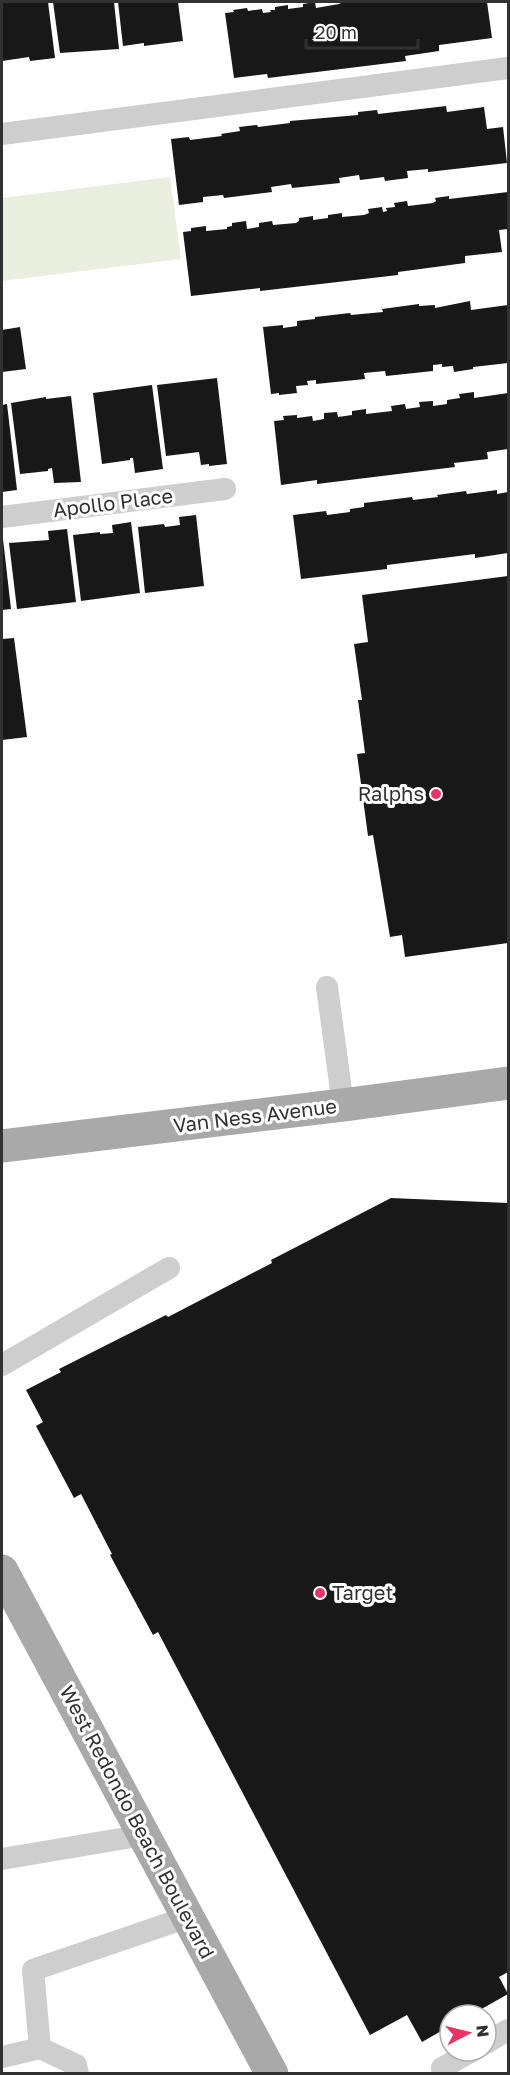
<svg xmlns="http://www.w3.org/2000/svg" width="510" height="2075" viewBox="0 0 510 2075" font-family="'Golos Text',sans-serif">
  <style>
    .green { fill: #eaeedf }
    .building { fill: #181818 }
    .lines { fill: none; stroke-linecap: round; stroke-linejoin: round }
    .lane { stroke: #cecece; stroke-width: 22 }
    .primary { stroke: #a9a9a9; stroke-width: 33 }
    .poi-dot { fill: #e73466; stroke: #fff; stroke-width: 2 }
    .labels { text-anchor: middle; stroke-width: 6; stroke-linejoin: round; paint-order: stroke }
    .street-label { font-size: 20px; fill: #313131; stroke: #fff }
    .poi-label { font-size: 20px; fill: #313131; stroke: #fff; text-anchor: end }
  </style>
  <rect width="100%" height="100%" fill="#fff"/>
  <polygon class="green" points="170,177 181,259 2,281 2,198"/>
  <g class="building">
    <polygon points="2,2 48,2 55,58 30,61 29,57 2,61"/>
    <polygon points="53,2 114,2 119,49 60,53"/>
    <polygon points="118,2 178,2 183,41 144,46 144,43 123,46"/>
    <polygon points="315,2 316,8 339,4 343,2 487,2 492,38 439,45 439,51 405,56 406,61 268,78 267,74 234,78 225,13 234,12 233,10 247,8 248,11 262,9 263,13 271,12 270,10 275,10 275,7 288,5 288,9 303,7 303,4"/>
    <polygon points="446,106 447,112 484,107 487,129 503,127 507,163 428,172 428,169 407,171 408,178 385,181 384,177 360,180 359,175 339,178 340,183 292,188 291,184 271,187 272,192 224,198 223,195 203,197 203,202 179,205 171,139 189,137 190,140 222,136 221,134 240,131 239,127 257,125 258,127 290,123 290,121 358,115 358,112 377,110 378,114"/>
    <polygon points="508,192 508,229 499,230 502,252 465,256 465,263 398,272 398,275 260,291 260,288 191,296 183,232 191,231 191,228 206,226 206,231 227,229 227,227 232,226 232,223 246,221 247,229 259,227 259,223 272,221 273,225 296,223 299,221 299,218 313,216 313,220 328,218 328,215 342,213 342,217 364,215 369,213 368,209 382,207 383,212 387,211 386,208 395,207 394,203 407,201 408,206 433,203 436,201 435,198 449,196 449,199"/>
    <polygon points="470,301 471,310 508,305 508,363 473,367 473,369 454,372 453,366 442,367 442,364 433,365 433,371 386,376 385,371 364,373 365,379 316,384 316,380 307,381 308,385 296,386 297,393 279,395 279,393 271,394 263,327 283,325 283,328 297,326 297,321 315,319 315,317 350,313 351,315 383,312 382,309 419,304 419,306 435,305 435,308"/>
    <polygon points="20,327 26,369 2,372 2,330"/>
    <polygon points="217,378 227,464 209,466 209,464 201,465 199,452 166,456 157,385"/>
    <polygon points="152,385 163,469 135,473 133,458 130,458 130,460 102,464 93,393"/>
    <polygon points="474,392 474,398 508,393 508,449 487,452 488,459 454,463 455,467 317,484 317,480 281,485 274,421 284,420 283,416 297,415 297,418 312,416 313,421 324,419 324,413 337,412 338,417 352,415 352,411 366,409 366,414 392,411 391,406 405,404 406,409 420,407 419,402 433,401 433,406 447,404 447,400 460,398 459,394"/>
    <polygon points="71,396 81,482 54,483 52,468 48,469 48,471 20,474 11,403 46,397 46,399"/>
    <polygon points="7,404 17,490 2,492 2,405"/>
    <polygon points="497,490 497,494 508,492 508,553 475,558 475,554 387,565 387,569 301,579 293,515 326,511 327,515 350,512 350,509 364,507 364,503 412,497 413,500 438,497 437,495 466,491 467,494"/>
    <polygon points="196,515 204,586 145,593 138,527 164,524 165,527 180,525 179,517"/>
    <polygon points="131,522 140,593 81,601 73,535 100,532 100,534 113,533 112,525"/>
    <polygon points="67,529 76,602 17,609 9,543 49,540 48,531"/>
    <polygon points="2,539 3,539 11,609 2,610"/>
    <polygon points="508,576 508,943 405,957 402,935 390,937 373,835 368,836 357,754 365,753 358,700 362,700 354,644 368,642 362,595"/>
    <polygon points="14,638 27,737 2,740 2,639"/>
    <polygon points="391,1198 508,1203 508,1972 499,1977 508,1994 471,2015 450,2015 450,2026 422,2042 407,2015 370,2035 158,1632 153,1635 110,1555 112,1554 81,1494 74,1498 36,1426 43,1422 26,1390 61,1372 59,1369 166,1315 168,1317 272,1263 271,1260"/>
  </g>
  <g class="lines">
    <g class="lane">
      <polyline points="2,134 508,68"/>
      <polyline points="2,517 225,489"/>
      <polyline points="327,987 343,1105"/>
      <polyline points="2,1365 169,1268"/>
      <polyline points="2,1859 144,1835"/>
      <polyline points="486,2043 508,2030"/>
      <polyline points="40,2048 76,2065 78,2074"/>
      <polyline points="2,2057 40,2048 33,1970 188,1917"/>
      <polyline points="442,2068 472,2051"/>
    </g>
    <g class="primary">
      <polyline points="2,1146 343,1105 508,1083"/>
      <polyline points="2,1571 272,2074"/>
    </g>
  </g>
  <g class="poi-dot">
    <circle cx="436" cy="794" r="6"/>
    <circle cx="320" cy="1593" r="6"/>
  </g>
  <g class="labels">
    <g class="street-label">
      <text transform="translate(113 503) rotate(-7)" y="7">Apollo Place</text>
      <text transform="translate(255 1116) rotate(-7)" y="7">Van Ness Avenue</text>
      <text transform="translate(137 1822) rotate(62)" y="7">West Redondo Beach Boulevard</text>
    </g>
    <g class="poi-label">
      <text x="424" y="801">Ralphs</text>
      <text x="332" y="1600" text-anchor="start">Target</text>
    </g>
  </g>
  <rect width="510" height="2075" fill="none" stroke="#313131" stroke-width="6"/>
  <g transform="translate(468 2033) rotate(83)"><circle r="28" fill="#ffffff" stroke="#adadad" stroke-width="1.5"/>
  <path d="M0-4.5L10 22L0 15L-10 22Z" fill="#e73466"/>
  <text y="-9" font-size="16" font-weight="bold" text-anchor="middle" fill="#313131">N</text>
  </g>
  <path d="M306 39v9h112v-9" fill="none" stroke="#313131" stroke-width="3"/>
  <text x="315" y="39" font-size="18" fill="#313131" stroke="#ffffff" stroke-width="4.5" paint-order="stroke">20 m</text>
</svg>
